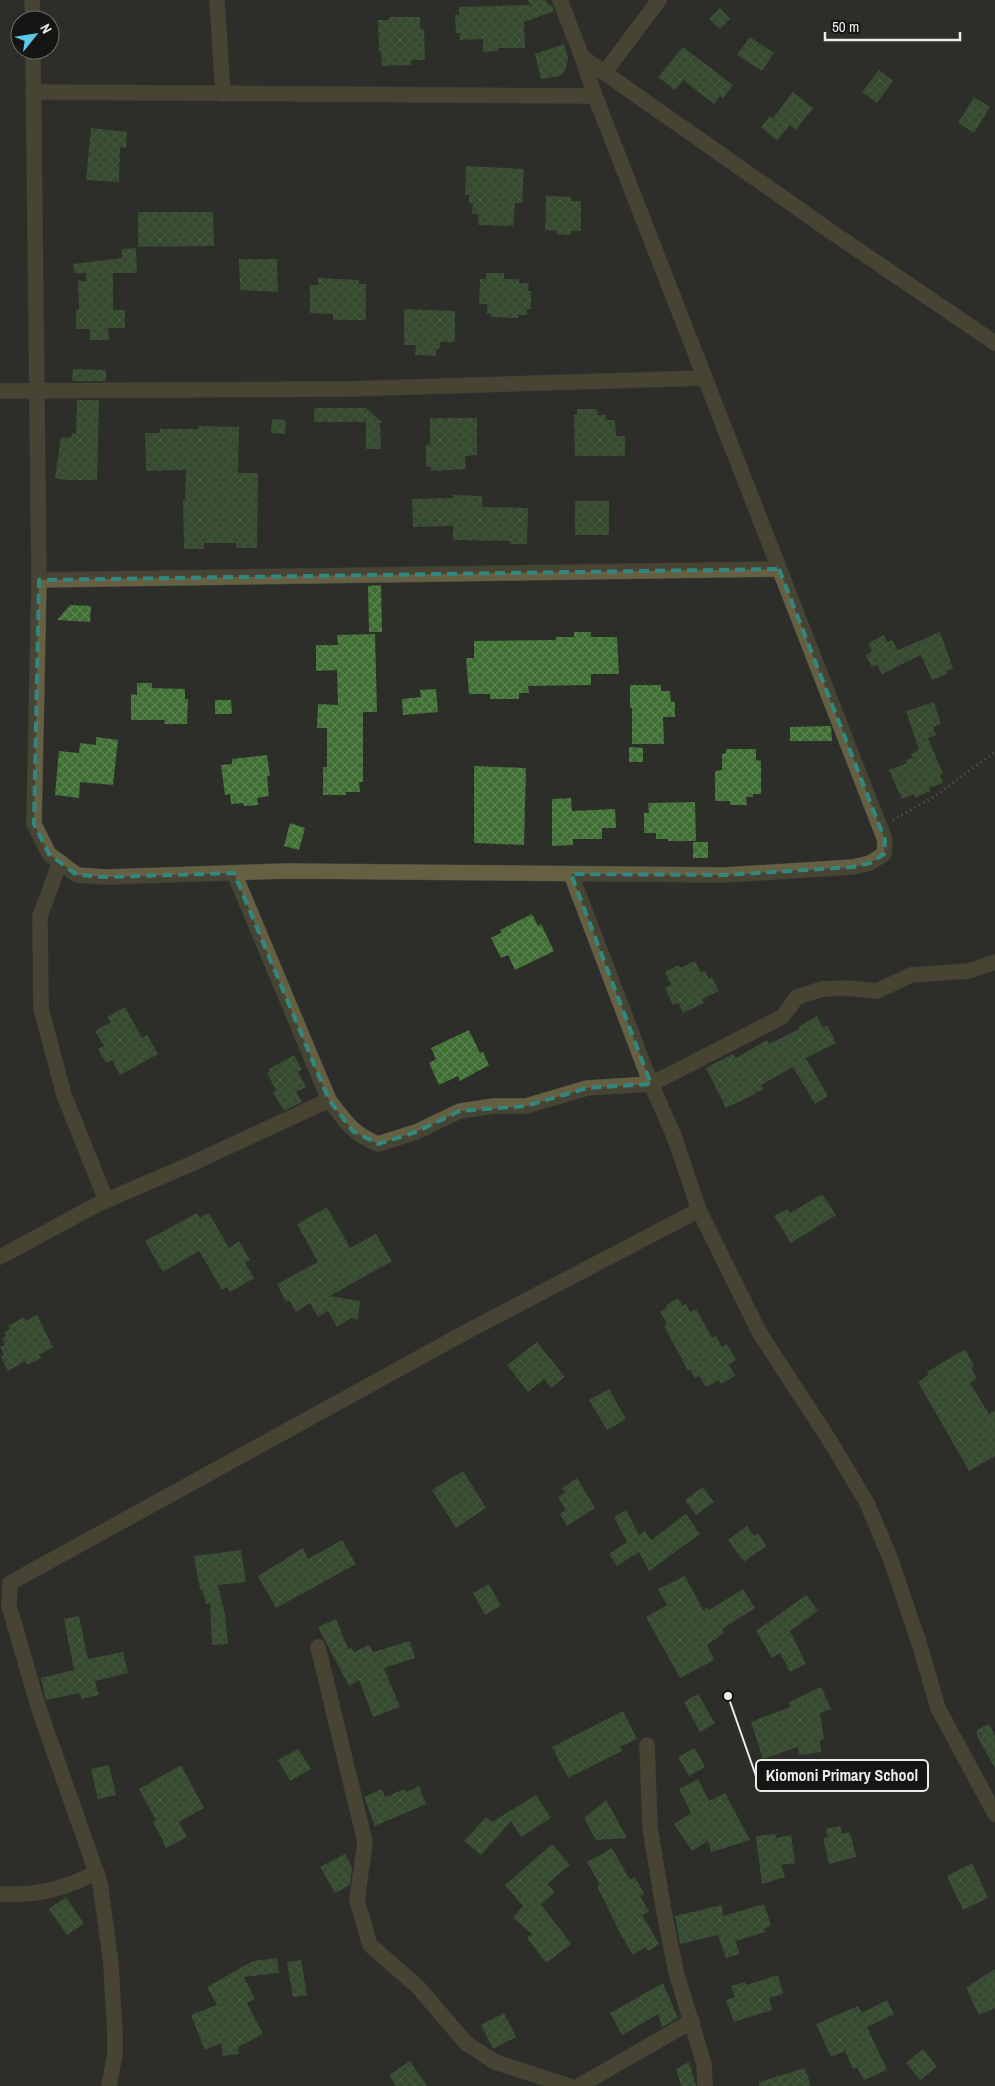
<svg xmlns="http://www.w3.org/2000/svg" width="995" height="2086" viewBox="0 0 995 2086" font-family="'Archivo Narrow',sans-serif">
  <style>
    .building { fill: url(#building-cross-hatch) }
    .lines { fill: none; stroke-linecap: round; stroke-linejoin: round }
    .minor-casing { stroke: #484944; stroke-width: 16 }
    .path { stroke: #8c8d89; stroke-width: 3; stroke-dasharray: 1 4; stroke-linecap: butt }
    .minor { stroke: #666042; stroke-width: 15 }
    .marked { fill: none; stroke: #308881; stroke-width: 4; stroke-dasharray: 10 6; stroke-linejoin: round }
    .leader { fill: none; stroke: #ecedea; stroke-width: 2 }
    .callout-dot { fill: #ecedea; stroke: #151614; stroke-width: 2 }
    .callout { fill: #151614; stroke: #ecedea; stroke-width: 2 }
    .callout-label { font-size: 16px; text-anchor: middle; font-weight: bold; fill: #ecedea }
  </style>
  <defs>
    <pattern id="building-cross-hatch" width="8" height="8" patternUnits="userSpaceOnUse" patternTransform="scale(1.25)"><rect width="8" height="8" fill="#3f6e33"/><path d="M0 0l8 8M0 8l8-8" fill="none" stroke="#5b8351"/></pattern>
  </defs>
  <rect width="100%" height="100%" fill="#2d2e29"/>
  <g class="building">
    <polygon points="528,0 546,0 548,5 552,5 554,11 524,22 525,48 498,48 498,51 483,52 483,39 460,40 460,33 456,33 455,15 459,15 459,7 530,5"/>
    <polygon points="720,8 730,19 720,29 709,19"/>
    <polygon points="389,17 420,17 420,29 424,29 425,60 411,60 411,65 382,66 381,51 379,51 378,20 389,20"/>
    <polygon points="750,37 774,53 762,71 737,55"/>
    <polygon points="564,44 568,57 565,71 560,76 541,79 535,54"/>
    <polygon points="683,47 733,85 723,98 720,96 714,104 683,80 675,90 658,77"/>
    <polygon points="879,70 893,81 877,103 862,92"/>
    <polygon points="793,92 813,108 796,130 790,125 777,141 761,127 770,116 773,118"/>
    <polygon points="974,97 990,107 974,133 958,123"/>
    <polygon points="91,128 127,132 126,148 120,147 119,182 86,180"/>
    <polygon points="466,166 524,169 522,203 515,203 513,226 478,225 479,214 472,214 473,203 469,203 469,195 465,195"/>
    <polygon points="546,196 571,197 571,201 581,201 581,231 571,231 571,235 557,234 557,231 545,230"/>
    <polygon points="138,212 213,212 214,246 138,247"/>
    <polygon points="136,248 137,273 113,273 113,310 125,310 125,328 108,328 109,340 90,340 90,329 76,329 76,310 79,310 78,281 86,281 86,273 74,273 73,264 122,258 122,249"/>
    <polygon points="239,259 277,259 278,292 240,290"/>
    <polygon points="486,273 504,273 504,279 519,279 519,283 529,283 528,291 531,291 531,309 527,309 527,315 518,315 518,318 491,317 491,314 487,314 487,304 479,304 480,279 486,279"/>
    <polygon points="318,278 359,280 359,284 366,284 366,320 333,320 333,314 310,313 310,285 318,285"/>
    <polygon points="404,309 455,311 455,342 440,342 440,348 436,349 436,356 415,355 416,345 404,345"/>
    <polygon points="73,369 106,370 106,381 72,381"/>
    <polygon points="77,400 99,400 97,480 65,480 55,478 61,437 71,438 72,433 76,434"/>
    <polygon points="314,408 366,408 383,423 380,423 381,449 366,449 366,422 314,422"/>
    <polygon points="577,409 597,409 598,415 606,415 606,420 615,420 616,436 625,436 625,456 575,456 574,415 577,415"/>
    <polygon points="430,418 477,418 477,455 465,456 466,469 431,471 431,467 426,467 426,445 430,444"/>
    <polygon points="272,419 286,420 285,434 271,433"/>
    <polygon points="198,426 239,427 238,473 258,473 257,548 236,548 236,543 204,543 204,549 184,549 183,500 185,499 186,470 146,471 145,433 159,433 160,429 198,429"/>
    <polygon points="453,495 482,496 482,507 528,508 527,544 510,544 510,541 453,540 453,526 413,527 412,499 453,498"/>
    <rect x="575" y="501" width="34" height="34"/>
    <polygon points="381,585 382,632 369,632 368,586"/>
    <polygon points="70,605 91,606 90,622 57,620"/>
    <polygon points="574,632 591,632 591,637 617,637 619,674 591,674 591,685 528,686 529,693 519,693 519,699 490,699 490,694 469,694 466,658 474,658 474,641 556,640 556,637 574,637"/>
    <polygon points="940,632 953,668 946,671 947,674 932,680 921,655 882,674 877,665 872,667 866,655 872,651 868,643 884,635 887,642 892,640 898,650"/>
    <polygon points="375,634 377,712 363,712 363,782 359,782 360,792 346,792 346,795 323,795 323,767 327,767 327,728 317,728 318,704 338,705 337,670 316,671 316,645 338,645 337,635"/>
    <polygon points="137,683 152,683 152,688 185,689 185,699 188,699 187,724 164,724 165,720 131,720 131,694 137,695"/>
    <polygon points="630,685 661,685 661,691 670,691 671,702 675,702 675,717 663,717 664,744 632,744 632,708 630,708"/>
    <polygon points="436,689 438,712 403,715 402,699 421,697 420,690"/>
    <polygon points="215,700 231,700 232,714 215,714"/>
    <polygon points="934,702 941,724 933,727 936,735 928,738 943,774 940,775 943,783 929,788 930,791 915,798 914,794 902,799 889,770 907,763 906,760 913,758 911,754 919,750 906,711"/>
    <polygon points="831,726 832,741 790,741 790,727"/>
    <polygon points="96,737 118,740 113,785 80,782 79,798 55,795 59,751 79,753 80,743 96,745"/>
    <polygon points="629,747 643,748 643,762 629,762"/>
    <polygon points="726,749 756,749 756,760 761,761 761,794 753,794 753,797 746,797 747,805 730,805 730,801 715,801 715,771 722,770 722,754 726,753"/>
    <polygon points="267,755 270,776 267,776 269,796 257,798 258,805 244,806 243,803 231,804 230,794 225,795 221,765 232,764 232,759"/>
    <polygon points="474,766 526,768 524,845 474,843"/>
    <polygon points="571,798 572,811 615,809 616,828 602,828 602,839 573,839 573,845 552,846 552,799"/>
    <polygon points="695,802 696,841 668,841 668,839 656,839 656,833 644,833 644,813 649,813 648,803"/>
    <polygon points="290,823 305,828 299,850 284,846"/>
    <rect x="693" y="842" width="15" height="16"/>
    <polygon points="532,914 538,926 541,924 554,951 515,970 508,955 501,958 491,938 502,932 500,930"/>
    <polygon points="695,961 701,973 705,971 709,979 712,977 719,991 702,999 704,1003 683,1013 678,1003 673,1005 665,988 671,985 665,972 679,965 680,968"/>
    <polygon points="125,1007 142,1038 147,1035 158,1054 120,1075 112,1060 106,1063 98,1049 104,1046 95,1031 111,1022 107,1017"/>
    <polygon points="817,1016 823,1028 827,1025 836,1043 806,1058 828,1096 815,1104 793,1067 761,1085 763,1089 753,1094 754,1095 726,1108 706,1068 733,1054 736,1058 767,1040 769,1044 799,1029 798,1027"/>
    <polygon points="469,1030 480,1053 483,1052 489,1065 460,1081 458,1076 439,1085 429,1063 436,1059 431,1048"/>
    <polygon points="294,1055 302,1069 298,1072 306,1087 296,1092 302,1102 284,1111 273,1092 276,1090 267,1073 270,1071 269,1069"/>
    <polygon points="822,1194 836,1215 791,1243 774,1216 787,1209 790,1213"/>
    <polygon points="327,1207 350,1248 376,1234 392,1261 330,1296 360,1301 358,1320 351,1318 337,1327 328,1311 318,1317 310,1303 296,1312 289,1300 286,1302 277,1284 318,1262 297,1224"/>
    <polygon points="197,1213 200,1218 209,1213 229,1248 239,1241 250,1260 245,1263 254,1278 230,1292 227,1287 222,1290 199,1251 163,1272 145,1241"/>
    <polygon points="678,1298 683,1306 686,1304 690,1312 696,1309 712,1338 716,1336 722,1347 727,1344 736,1360 729,1365 735,1376 721,1384 719,1380 706,1387 699,1376 695,1378 690,1369 688,1371 664,1326 667,1324 660,1312 667,1307 666,1305"/>
    <polygon points="37,1315 53,1347 39,1355 41,1358 27,1365 25,1361 8,1371 1,1357 4,1355 0,1347 5,1345 2,1338 6,1336 4,1332 10,1329 8,1326 24,1317 26,1321"/>
    <polygon points="537,1342 565,1377 551,1388 544,1379 528,1392 507,1365"/>
    <polygon points="965,1349 974,1366 971,1368 977,1379 970,1383 989,1414 995,1410 995,1456 969,1471 918,1382 928,1375 927,1372"/>
    <polygon points="609,1389 626,1419 607,1430 589,1400"/>
    <polygon points="463,1471 486,1508 456,1528 432,1490"/>
    <polygon points="577,1478 595,1508 567,1526 560,1514 566,1510 558,1497 565,1493 562,1488"/>
    <polygon points="703,1487 714,1502 696,1515 685,1500"/>
    <polygon points="626,1510 639,1535 645,1531 651,1540 686,1514 700,1534 649,1571 639,1552 617,1566 609,1554 627,1542 614,1517"/>
    <polygon points="747,1526 754,1536 758,1533 766,1546 744,1562 728,1540"/>
    <polygon points="342,1540 356,1564 276,1608 258,1576 303,1548 308,1559"/>
    <polygon points="241,1550 246,1582 218,1585 225,1614 228,1644 212,1645 210,1603 206,1604 202,1589 200,1589 194,1556"/>
    <polygon points="685,1576 703,1610 707,1607 709,1610 743,1589 755,1608 722,1629 724,1633 707,1645 714,1660 680,1678 646,1617 667,1605 658,1589"/>
    <polygon points="489,1584 501,1606 485,1615 473,1593"/>
    <polygon points="806,1595 818,1611 790,1631 806,1664 790,1672 780,1653 772,1658 756,1631"/>
    <polygon points="79,1616 88,1659 123,1652 128,1673 95,1681 99,1695 81,1699 80,1693 46,1700 41,1678 74,1670 64,1619"/>
    <polygon points="336,1619 348,1649 352,1648 354,1652 369,1645 373,1652 410,1641 415,1658 384,1668 400,1707 373,1717 359,1680 349,1686 318,1627"/>
    <polygon points="821,1687 831,1709 820,1713 824,1739 820,1740 821,1752 799,1755 798,1747 763,1759 751,1722 790,1707 789,1702"/>
    <polygon points="698,1694 715,1723 700,1732 684,1702"/>
    <polygon points="623,1711 637,1739 620,1747 622,1751 568,1778 552,1747"/>
    <polygon points="989,1724 995,1736 995,1768 977,1736 977,1730"/>
    <polygon points="695,1748 705,1767 689,1776 678,1757"/>
    <polygon points="298,1749 311,1769 290,1781 278,1760"/>
    <polygon points="109,1765 116,1795 98,1799 91,1769"/>
    <polygon points="181,1765 204,1808 179,1822 187,1837 166,1848 153,1821 156,1820 139,1789"/>
    <polygon points="698,1779 709,1801 725,1793 750,1840 711,1852 708,1841 692,1851 674,1824 691,1813 679,1789"/>
    <polygon points="419,1786 426,1804 375,1826 364,1797 382,1789 385,1797 405,1789 407,1792"/>
    <polygon points="536,1795 551,1818 521,1837 511,1821 481,1855 464,1841 486,1817 492,1822"/>
    <polygon points="606,1800 627,1838 596,1840 584,1818"/>
    <polygon points="840,1826 842,1834 850,1832 856,1857 829,1864 823,1838 828,1837 826,1829"/>
    <polygon points="775,1834 776,1838 791,1835 795,1863 781,1865 785,1877 762,1884 756,1836"/>
    <polygon points="552,1844 570,1865 547,1884 555,1892 541,1904 571,1944 546,1963 527,1938 532,1934 513,1918 523,1906 505,1885"/>
    <polygon points="612,1848 630,1880 635,1877 644,1894 640,1896 649,1912 642,1915 659,1944 648,1951 645,1947 633,1955 621,1935 597,1886 600,1885 587,1862"/>
    <polygon points="345,1854 352,1867 350,1885 335,1893 320,1867"/>
    <polygon points="972,1863 988,1898 963,1910 947,1876"/>
    <polygon points="66,1897 84,1924 67,1935 49,1909"/>
    <polygon points="764,1904 771,1926 764,1928 766,1932 735,1941 740,1954 726,1958 718,1935 680,1944 675,1916 722,1905 723,1916"/>
    <polygon points="277,1958 279,1973 244,1977 255,1999 247,2003 263,2034 238,2047 239,2054 223,2056 221,2043 205,2050 191,2015 217,2005 207,1987 253,1961"/>
    <polygon points="301,1960 307,1995 293,1997 287,1962"/>
    <polygon points="995,1969 995,2008 979,2015 967,1990 967,1987"/>
    <polygon points="778,1975 783,1994 769,1998 772,2010 734,2022 726,2000 735,1997 731,1986 745,1982 746,1985"/>
    <polygon points="663,1983 678,2018 662,2027 658,2014 622,2035 610,2013"/>
    <polygon points="887,2000 894,2014 867,2027 887,2070 864,2080 857,2067 853,2069 845,2051 831,2057 816,2024 858,2006 862,2013"/>
    <polygon points="504,2013 516,2037 493,2049 481,2025"/>
    <polygon points="923,2049 937,2067 920,2080 906,2063"/>
    <polygon points="410,2061 427,2086 396,2086 389,2075"/>
    <polygon points="689,2062 696,2086 681,2086 676,2069"/>
    <polygon points="805,2068 811,2086 759,2086 759,2082"/>
  </g>
  <g class="lines">
    <defs>
      <g id="minor">
        <polyline points="32,0 33,20"/>
        <polyline points="217,0 223,94"/>
        <polyline points="33,50 39,580 34,824 49,854 77,875 107,877 287,871 725,875 853,867 870,863 884,854 885,840 595,96 582,57 560,0"/>
        <polyline points="582,57 836,235 995,343"/>
        <polyline points="605,72 659,0"/>
        <polyline points="33,92 595,96"/>
        <polyline points="0,391 347,389 705,378"/>
        <polyline points="39,580 779,569"/>
        <polyline points="60,862 40,916 41,1008 64,1095 106,1200"/>
        <path d="M234,873L329,1100C345,1121 353,1134 378,1144L416,1132L460,1111L494,1106H526L587,1088L651,1084L782,1017L797,997L822,989L846,988L877,991L911,975L969,971L995,962"/>
        <polyline points="571,874 651,1084 674,1136 699,1210 759,1332 830,1441 867,1503 891,1560 920,1646 938,1708 995,1814"/>
        <polyline points="0,1257 98,1204 191,1164 329,1100"/>
        <polyline points="318,1647 365,1842 357,1900 370,1945 418,1987 466,2043 495,2062 569,2086"/>
        <polyline points="647,1745 650,1827 663,1906 676,1972 704,2064 705,2086"/>
        <path d="M0,1894C36,1896 65,1889 97,1872"/>
        <polyline points="109,2086 115,2054 115,2034 111,1964 100,1883 39,1709 9,1606 10,1583 466,1332 699,1210"/>
        <polyline points="579,2086 692,2021"/>
      </g>
    </defs>
    <use href="#minor" class="minor-casing"/>
    <polyline class="path" points="893,820 935,796 995,752"/>
    <use href="#minor" class="minor"/>
  </g>
  <path d="M0 0H995V2086H0ZM779,569L885,840L884,854L870,863L853,867L725,875L571,874L651,1084L587,1088L526,1106L460,1111L416,1132L378,1144L353,1131L329,1100L234,873L107,877L77,875L49,854L34,824L39,580Z" fill="#2d2e29" fill-opacity=".55" fill-rule="evenodd"/>
  <path class="marked" d="M779,569L885,840L884,854L870,863L853,867L725,875L571,874L651,1084L587,1088L526,1106L460,1111L416,1132L378,1144L353,1131L329,1100L234,873L107,877L77,875L49,854L34,824L39,580Z"/>
  <path class="leader" d="M728 1696L756 1776"/>
  <circle class="callout-dot" cx="728" cy="1696" r="5"/>
  <rect class="callout" x="756" y="1760" width="172" height="31" rx="5"/>
  <g class="callout-label">
    <text x="842" y="1781">Kiomoni Primary School</text>
  </g>
  <g transform="translate(35 35) rotate(60)"><circle r="24" fill="#151614" stroke="#6b6c6a"/>
  <path d="M0-4L9 19L0 12L-9 19Z" fill="#5cc7e8"/>
  <text y="-8" font-size="14" font-weight="bold" text-anchor="middle" fill="#ecedea">N</text>
  </g>
  <path d="M825 32v8h135v-8" fill="none" stroke="#ecedea" stroke-width="2.5"/>
  <text x="832" y="32" font-size="15" fill="#ecedea" stroke="#151614" stroke-width="4" paint-order="stroke">50 m</text>
</svg>
